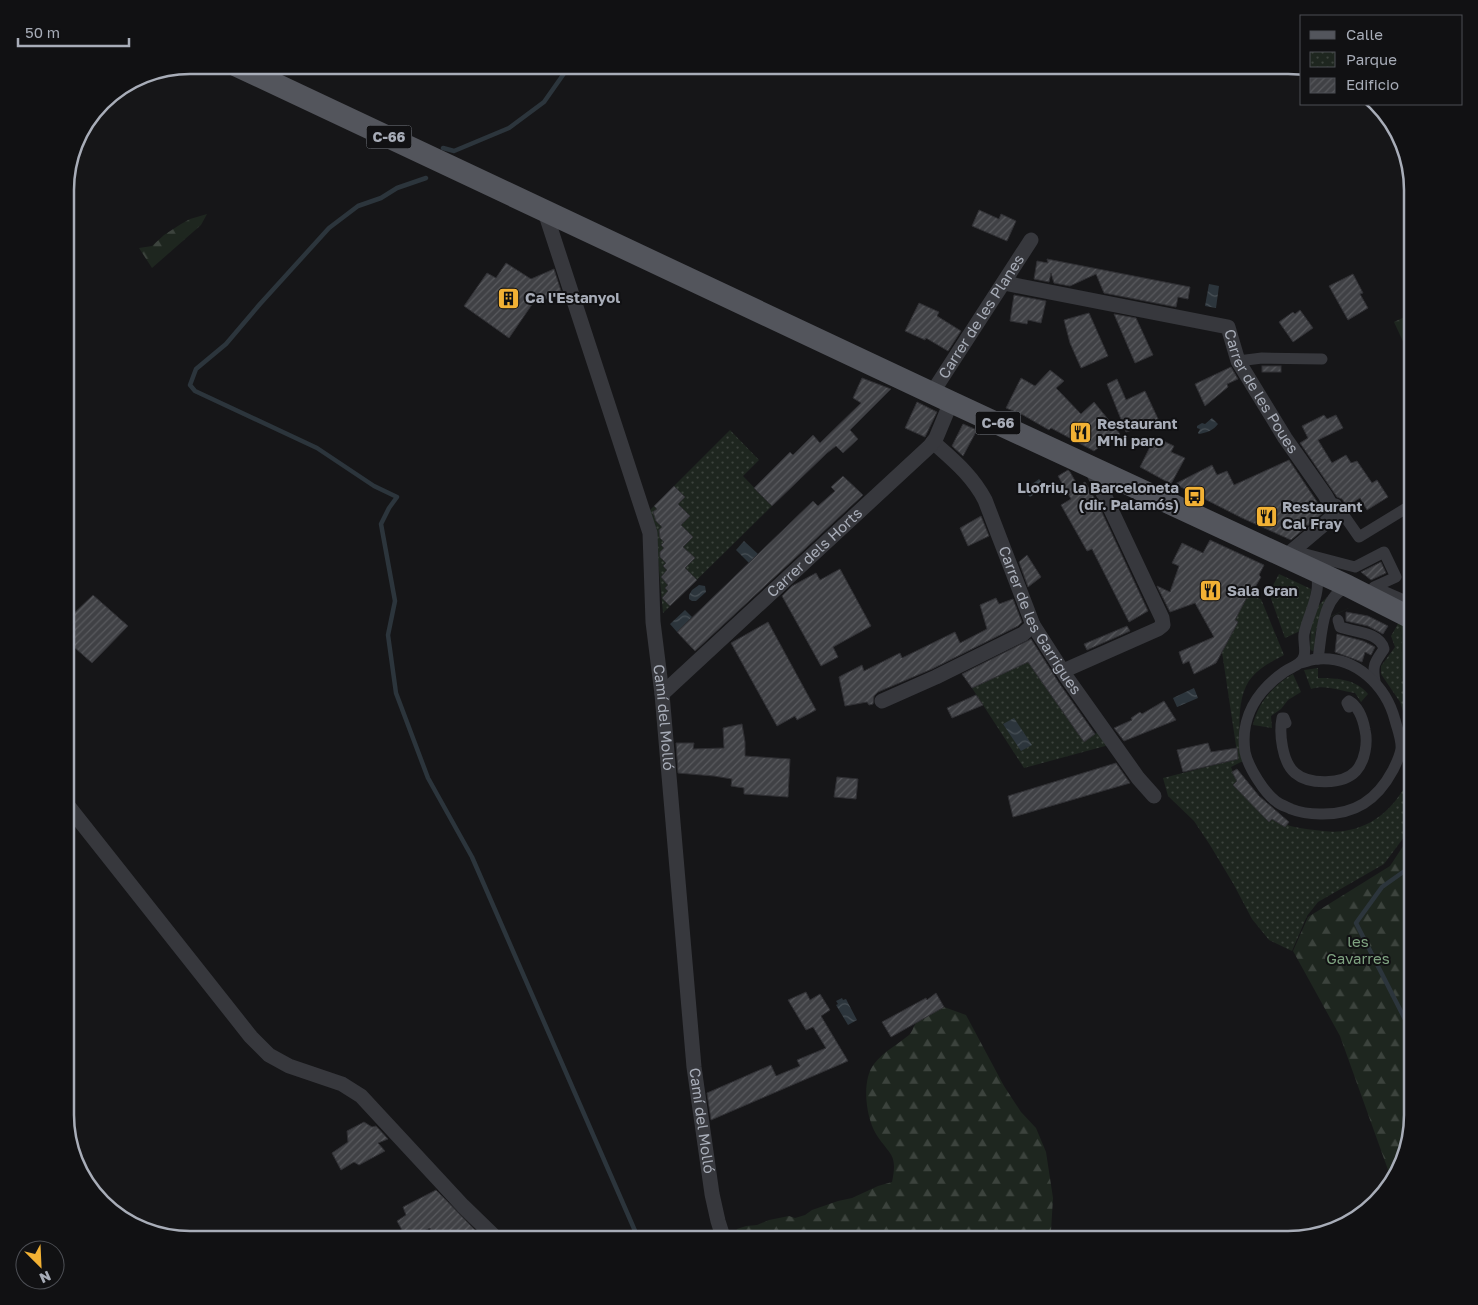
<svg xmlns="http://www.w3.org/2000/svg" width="1478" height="1305" viewBox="0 0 1478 1305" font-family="'Golos Text',sans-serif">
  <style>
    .forest { fill: url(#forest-firs) }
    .park { fill: url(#park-dots) }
    .water { fill: url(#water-waves) }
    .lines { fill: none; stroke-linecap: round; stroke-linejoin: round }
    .stream { stroke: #2c353c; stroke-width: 4.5 }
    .building { fill: url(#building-hatch); stroke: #303034 }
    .pedestrian { stroke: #37383d; stroke-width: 11 }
    .minor { stroke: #37383d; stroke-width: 15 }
    .primary { stroke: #53555c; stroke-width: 22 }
    .labels { text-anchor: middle; stroke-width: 4; stroke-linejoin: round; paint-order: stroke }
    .shield { fill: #111113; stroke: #7b7e86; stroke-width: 1 }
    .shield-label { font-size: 14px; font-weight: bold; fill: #a8adb8 }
    .poi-label { font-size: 15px; font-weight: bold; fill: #a8adb8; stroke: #111113; text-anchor: start }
    .street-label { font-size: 15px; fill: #a8adb8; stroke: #111113 }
    .park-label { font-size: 15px; fill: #7fa381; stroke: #111113 }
    .rim { fill: none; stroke: #a8adb8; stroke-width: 2.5 }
  </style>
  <defs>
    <pattern id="forest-firs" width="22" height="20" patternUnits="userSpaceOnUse" patternTransform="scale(1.25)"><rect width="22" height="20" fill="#1e261f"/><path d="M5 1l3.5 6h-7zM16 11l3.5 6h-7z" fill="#3c433d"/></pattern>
    <pattern id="park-dots" width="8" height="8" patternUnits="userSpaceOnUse" patternTransform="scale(1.25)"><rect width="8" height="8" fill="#1e261f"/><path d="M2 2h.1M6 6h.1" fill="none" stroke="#3c433d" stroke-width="1.8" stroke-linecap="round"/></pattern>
    <pattern id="water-waves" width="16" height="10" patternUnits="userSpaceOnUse" patternTransform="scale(1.25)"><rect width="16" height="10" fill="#2c353c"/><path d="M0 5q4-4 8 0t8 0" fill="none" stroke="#485056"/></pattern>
    <pattern id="building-hatch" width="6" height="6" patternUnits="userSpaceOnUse" patternTransform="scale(1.25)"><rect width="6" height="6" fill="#404145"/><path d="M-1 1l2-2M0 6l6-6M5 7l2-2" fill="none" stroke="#595a5e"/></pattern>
  </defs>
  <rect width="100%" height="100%" fill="#161618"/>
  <g class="forest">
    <polygon points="207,214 201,225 152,268 139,248 152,246 164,235 181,224 190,219"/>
    <polygon points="1413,313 1413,363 1394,322"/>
    <polygon points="1413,600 1413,710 1400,673 1402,638 1399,622"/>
    <polygon points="1413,831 1413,1123 1403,1163 1392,1181 1340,1036 1293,951 1308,917 1390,866"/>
    <path d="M944,1007L966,1015L1004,1086L1021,1112L1036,1128L1046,1152L1053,1198L1051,1231L1049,1240H738L734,1235L737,1229L746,1226L757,1225L769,1220L789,1216L795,1218L805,1215L812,1210L838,1201L852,1198L878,1186L892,1182C898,1153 890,1156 876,1134C866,1117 861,1081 874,1064C884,1051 897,1045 909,1035C913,1031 913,1026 917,1022C925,1016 935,1012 944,1007Z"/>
  </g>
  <g class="park">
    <polygon points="730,430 759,460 743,476 772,506 663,613 656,538 649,511"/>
    <polygon points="1279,574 1311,589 1310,603 1319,605 1327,597 1325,606 1318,622 1351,607 1318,623 1315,635 1316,650 1312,651 1310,649 1311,626 1285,638 1269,593"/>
    <path d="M1248,595L1261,599L1284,655C1273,661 1260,667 1252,677C1235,696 1239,737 1243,761L1231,767C1237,782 1246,798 1258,810C1268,820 1285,825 1300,828C1315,830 1334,834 1349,830C1381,824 1403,797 1413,769V825L1384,864L1318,902L1307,916L1292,951L1269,940L1252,919L1234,885L1210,845L1194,821L1168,796L1163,778L1238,759L1222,652L1238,622L1235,620Z"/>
    <polygon points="1399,622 1402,638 1400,673 1413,709 1413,751 1408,749 1407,723 1400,702 1381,674 1381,666 1395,647 1391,636"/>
    <polygon points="1018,647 1084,742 1099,731 1109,745 1024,768 972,688 1009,670"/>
    <path d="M1318,668V678C1337,678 1356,679 1368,694L1361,702L1355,693C1340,691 1325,684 1311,689L1304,670Z"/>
    <path d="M1293,674L1301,692L1288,700L1281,709L1271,716L1272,728L1253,725C1258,703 1273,685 1293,674Z"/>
  </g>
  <g class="water">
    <polygon points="1209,284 1219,286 1216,308 1205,306"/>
    <path d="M1212,418L1218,424C1214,430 1206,433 1199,434L1198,433L1200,429L1197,428V426L1202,423L1205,424Z"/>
    <polygon points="1039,479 1045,486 1030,497 1024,490"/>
    <polygon points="744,541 758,554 749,563 736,550"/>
    <polygon points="699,585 705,586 706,592 696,601 692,601 689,599 689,595 692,590"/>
    <polygon points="685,610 692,617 677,632 670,624"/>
    <polygon points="1194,688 1198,698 1177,707 1173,698"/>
    <polygon points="1014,718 1032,745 1021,751 1003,724"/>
    <polygon points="842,998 843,1000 846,999 857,1020 848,1025 836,1005 838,1004 836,1001"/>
  </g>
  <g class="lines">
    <g class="stream">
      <polyline points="443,148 454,151 509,128 544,102 570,65"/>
      <polyline points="426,178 397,188 381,198 358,206 329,228 260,304 226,344 196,369 190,385 195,391 317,448 374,486 397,497 389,508 381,524 395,601 388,635 396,693 428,778 472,857 639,1240"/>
      <polyline points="1413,1035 1356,923 1382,887 1413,865"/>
    </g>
  </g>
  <g class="building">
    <polygon points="979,210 999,219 1001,214 1016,221 1007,241 972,226"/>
    <polygon points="1047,259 1190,287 1188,299 1178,297 1176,307 1104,293 1096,274 1070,286 1054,283 1051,273 1049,282 1034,279 1037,261 1048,263"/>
    <polygon points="506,263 531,279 554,269 562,294 533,303 509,338 464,306 487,273 496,278"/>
    <polygon points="1353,274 1363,293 1360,294 1368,308 1348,320 1329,286"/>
    <polygon points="1014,295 1046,301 1041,323 1028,320 1027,324 1010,321"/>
    <polygon points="919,303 939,312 937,316 961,331 948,351 926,338 925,340 905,331"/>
    <polygon points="1300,310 1313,328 1293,342 1279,322 1293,312 1295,314"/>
    <polygon points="1089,313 1108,356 1081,368 1070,343 1064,320"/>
    <polygon points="1114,314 1136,318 1153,355 1135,363"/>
    <rect x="1262" y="366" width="19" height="6"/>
    <polygon points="1231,367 1238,379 1227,384 1228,387 1205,406 1195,384"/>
    <polygon points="1050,370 1064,381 1056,388 1081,414 1094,402 1120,434 1112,437 1094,451 1051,428 1049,430 1023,415 1006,408 1021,378 1035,386"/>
    <polygon points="862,378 891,389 850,430 858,439 843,453 836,446 827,453 772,506 754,488 790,452 793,455 813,435 820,443 861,403 853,398"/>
    <polygon points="1117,379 1126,400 1145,391 1159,421 1126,432 1107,384"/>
    <polygon points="917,402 937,412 925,437 905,428"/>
    <polygon points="1324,415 1327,419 1336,415 1343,428 1318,440 1332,463 1346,455 1351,463 1357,461 1372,483 1377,480 1388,497 1367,510 1360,498 1347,506 1342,499 1337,497 1300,443 1308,438 1302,426"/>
    <polygon points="963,424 977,430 963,456 952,446"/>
    <polygon points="1155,437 1174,446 1171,452 1185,458 1171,484 1140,467"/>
    <polygon points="1289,460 1324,512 1291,540 1242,518 1175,484 1212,465 1217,475 1227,471 1234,485"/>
    <polygon points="1068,470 1070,472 1078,486 1085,482 1099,506 1148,611 1129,622 1092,549 1087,551 1061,505 1071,499 1058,476"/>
    <polygon points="843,476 863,495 695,651 677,632 813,501 818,506 835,491 831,487"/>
    <polygon points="674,486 685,497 678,504 690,516 681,525 693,537 683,547 695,558 685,568 697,580 670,606 662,598 668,591 665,588 668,585 661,577 667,570 663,566 666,563 660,557 660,552 664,548 661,545 664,542 660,538 659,530 662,527 656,521 653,512 657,509 654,506"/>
    <polygon points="981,516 989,536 968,546 960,528"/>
    <polygon points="1210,540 1264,565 1259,575 1261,577 1250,596 1248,595 1235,620 1238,622 1216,663 1194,674 1189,661 1183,664 1179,652 1214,637 1195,603 1170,612 1157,586 1170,592 1179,566 1172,563 1182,543 1203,553"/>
    <polygon points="1027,555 1041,577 1028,587 1019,562"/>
    <polygon points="1381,562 1386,573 1371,580 1361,572"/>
    <polygon points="840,569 871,626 833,647 838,657 821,666 782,596 792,586 816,573 820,580"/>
    <polygon points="93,595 128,626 92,663 65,639 65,622"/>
    <polygon points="996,598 999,604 1013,599 1022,622 1018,626 932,669 878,692 874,696 873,704 869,705 867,702 845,706 839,677 862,665 864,671 900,653 902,658 955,632 960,643 987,629 980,605"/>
    <polygon points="1346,612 1368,616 1388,626 1383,634 1368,626 1346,621"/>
    <polygon points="768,622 816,710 797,720 795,716 777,726 731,643"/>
    <polygon points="1127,626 1130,631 1087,650 1084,644"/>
    <polygon points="1337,634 1363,641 1375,647 1371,655 1365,652 1362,662 1335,652"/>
    <polygon points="1031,639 1059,683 1095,734 1084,742 1028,662 972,688 962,674"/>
    <polygon points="976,695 983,705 952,718 947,708"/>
    <polygon points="1164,701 1176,720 1124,741 1114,728 1132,720 1131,718 1140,712 1142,714"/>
    <polygon points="742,724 745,742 745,756 790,759 788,797 744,794 744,788 731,786 732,779 714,776 678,773 676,743 694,743 693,749 724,748 723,728"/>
    <polygon points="1208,743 1211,752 1237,748 1238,759 1183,772 1177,750"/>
    <polygon points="1116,763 1130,783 1013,817 1008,796"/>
    <polygon points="1237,769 1259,796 1289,822 1285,827 1272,819 1269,822 1233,785 1237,781 1232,772"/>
    <polygon points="837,777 858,779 856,799 834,797"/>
    <polygon points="806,992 810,1000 820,994 830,1010 821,1016 848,1061 711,1120 707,1093 771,1065 776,1076 800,1066 797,1060 826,1048 813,1027 806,1030 788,1000"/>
    <polygon points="936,993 944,1007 891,1037 882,1022 926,998 927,1000"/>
    <polygon points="364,1122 372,1127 376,1126 388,1139 378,1143 385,1151 359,1165 354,1162 341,1170 332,1153 348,1142 347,1131"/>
    <polygon points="436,1190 481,1236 477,1240 455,1240 448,1234 438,1240 434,1240 430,1228 407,1239 397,1221 406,1215 403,1207"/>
  </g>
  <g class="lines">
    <g class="pedestrian">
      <polyline points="1238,361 1262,358 1322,359"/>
      <polyline points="1335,505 1336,504 1359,537 1413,504"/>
      <polyline points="1294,551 1355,567 1384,552 1396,577 1374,587 1411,603 1413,600"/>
      <path d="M1338,620L1340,627C1354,632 1380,632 1384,649C1375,662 1372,665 1375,681"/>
      <path d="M1318,659C1322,634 1321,598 1348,586"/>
      <path d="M1300,663C1306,662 1312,659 1318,659C1356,656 1386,686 1395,720C1397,728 1402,740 1401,749C1400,756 1396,764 1393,770C1377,800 1355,815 1320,814C1310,814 1301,813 1291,809C1287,807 1281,805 1277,802C1265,794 1248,767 1245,752C1240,718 1257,691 1284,672C1291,667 1302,665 1304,656C1306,650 1303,641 1304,634C1307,619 1315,605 1317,590C1318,584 1317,578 1317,571"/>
      <path d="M1286,723L1284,718H1282C1279,733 1282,762 1295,773C1309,785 1343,785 1356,771C1365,761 1368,743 1365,730C1363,719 1359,707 1349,701L1347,703L1349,707"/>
    </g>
    <g class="minor">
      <path id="s1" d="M544,209L650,533L653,622L662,694L694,1067L712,1194L718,1221L724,1240"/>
      <path id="s2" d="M1004,283L1228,327L1238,361L1285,438L1325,495L1336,514L1285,557"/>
      <path id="s3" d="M932,393L1031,240"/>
      <path id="s4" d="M933,442C953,460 972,475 985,500L1033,625L1067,678L1138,778L1154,796"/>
      <polyline points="1063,671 1158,629 1163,625 1162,618 1090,465"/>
      <path id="s5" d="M662,694L930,446L936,438L951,402"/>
      <polyline points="882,701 936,677 1023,634 1033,625"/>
      <polyline points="65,802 251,1037 269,1055 289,1066 342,1084 361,1096 463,1206 498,1240"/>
    </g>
    <polyline class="primary" points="235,65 951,402 1348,586 1413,619"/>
  </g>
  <defs>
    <symbol id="building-square" viewBox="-11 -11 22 22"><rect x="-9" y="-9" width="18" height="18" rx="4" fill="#f2b134" stroke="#111113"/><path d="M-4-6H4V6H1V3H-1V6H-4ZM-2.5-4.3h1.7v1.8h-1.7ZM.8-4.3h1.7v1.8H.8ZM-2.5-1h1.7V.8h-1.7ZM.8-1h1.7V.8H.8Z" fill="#111"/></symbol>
    <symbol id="restaurant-square" viewBox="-11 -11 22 22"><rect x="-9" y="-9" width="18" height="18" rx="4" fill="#f2b134" stroke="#111113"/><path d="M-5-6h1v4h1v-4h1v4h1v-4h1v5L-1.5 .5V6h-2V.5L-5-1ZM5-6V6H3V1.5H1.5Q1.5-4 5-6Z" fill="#111"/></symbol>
    <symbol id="bus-square" viewBox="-11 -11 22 22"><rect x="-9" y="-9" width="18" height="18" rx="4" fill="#f2b134" stroke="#111113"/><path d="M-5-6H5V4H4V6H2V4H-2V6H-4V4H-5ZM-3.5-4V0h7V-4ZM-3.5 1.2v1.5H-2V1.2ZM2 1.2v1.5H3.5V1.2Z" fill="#111"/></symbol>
  </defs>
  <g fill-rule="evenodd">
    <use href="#building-square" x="496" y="286" width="25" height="25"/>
    <use href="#restaurant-square" x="1068" y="420" width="25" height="25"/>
    <use href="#bus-square" x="1182" y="484" width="25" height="25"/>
    <use href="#restaurant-square" x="1254" y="504" width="25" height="25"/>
    <use href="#restaurant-square" x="1198" y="578" width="25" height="25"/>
  </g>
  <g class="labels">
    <g class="shield">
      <rect x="366.5" y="125.5" width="45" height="23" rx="4"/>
      <rect x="975.5" y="411.5" width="45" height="23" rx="4"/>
    </g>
    <g class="shield-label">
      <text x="389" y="142">C-66</text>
      <text x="998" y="428">C-66</text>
    </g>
    <g class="poi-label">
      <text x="525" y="303">Ca l'Estanyol</text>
      <text x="1097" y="429">Restaurant<tspan x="1097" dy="17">M'hi paro</tspan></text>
      <text x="1179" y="493" text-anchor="end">Llofriu, la Barceloneta<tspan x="1179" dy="17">(dir. Palamós)</tspan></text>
      <text x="1282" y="512">Restaurant<tspan x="1282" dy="17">Cal Fray</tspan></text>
      <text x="1227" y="596">Sala Gran</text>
    </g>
    <g class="street-label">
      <text dy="5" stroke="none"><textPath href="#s3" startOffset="91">Carrer de les Planes</textPath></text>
      <text dy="5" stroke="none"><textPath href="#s2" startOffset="301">Carrer de les Poues</textPath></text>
      <text dy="5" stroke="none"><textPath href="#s5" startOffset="208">Carrer dels Horts</textPath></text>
      <text dy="5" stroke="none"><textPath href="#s4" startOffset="211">Carrer de les Garrigues</textPath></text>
      <text dy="5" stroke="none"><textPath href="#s1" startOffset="526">Camí del Molló</textPath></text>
      <text dy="5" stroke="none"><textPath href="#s1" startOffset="931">Camí del Molló</textPath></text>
    </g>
    <g class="park-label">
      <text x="1358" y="947">les<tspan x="1358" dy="17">Gavarres</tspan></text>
    </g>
  </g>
  <path d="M0 0H1478V1305H0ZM190 74H1288A116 116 0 0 1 1404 190V1115A116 116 0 0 1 1288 1231H190A116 116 0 0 1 74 1115V190A116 116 0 0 1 190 74Z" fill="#111113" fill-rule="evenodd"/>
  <path class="rim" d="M190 74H1288A116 116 0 0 1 1404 190V1115A116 116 0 0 1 1288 1231H190A116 116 0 0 1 74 1115V190A116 116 0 0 1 190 74Z"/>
  <rect x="1300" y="15" width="162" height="90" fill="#111113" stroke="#4d4f55"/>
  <rect x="1310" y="31" width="25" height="8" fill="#53555c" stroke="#4d4f55"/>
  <text x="1346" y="40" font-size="15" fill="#a8adb8">Calle</text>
  <rect x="1310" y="52" width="25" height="15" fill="url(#park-dots)" stroke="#4d4f55"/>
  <text x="1346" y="65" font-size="15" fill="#a8adb8">Parque</text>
  <rect x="1310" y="78" width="25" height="15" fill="url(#building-hatch)" stroke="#4d4f55"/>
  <text x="1346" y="90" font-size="15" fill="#a8adb8">Edificio</text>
  <g transform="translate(40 1265) rotate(156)"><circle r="24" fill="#111113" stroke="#4d4f55"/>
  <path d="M0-4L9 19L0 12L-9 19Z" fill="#f2b134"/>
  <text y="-8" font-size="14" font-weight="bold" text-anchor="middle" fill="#a8adb8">N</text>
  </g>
  <path d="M18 38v8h111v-8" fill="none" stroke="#a8adb8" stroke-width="2.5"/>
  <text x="25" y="38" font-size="15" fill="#a8adb8" stroke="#111113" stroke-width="4" paint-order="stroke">50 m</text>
</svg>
